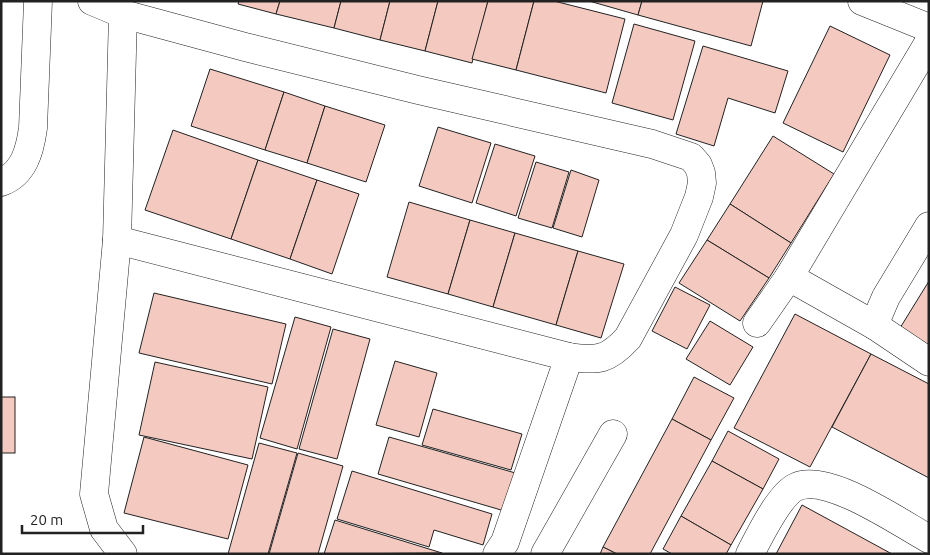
<svg xmlns="http://www.w3.org/2000/svg" width="930" height="555" viewBox="0 0 930 555" font-family="Ubuntu,sans-serif">
  <style>
    .building { fill: #f3c9c0; stroke: #222 }
    .lines { fill: none; stroke-linecap: round; stroke-linejoin: round }
    .minor-casing { stroke: #222; stroke-width: 29 }
    .minor { stroke: #fff; stroke-width: 28 }
  </style>
  <rect width="100%" height="100%" fill="#fff"/>
  <g class="building">
    <polygon points="239,1 280,1 276,14 238,4"/>
    <polygon points="280,1 341,1 334,28 276,14"/>
    <polygon points="341,1 390,1 380,40 334,28"/>
    <polygon points="390,1 438,1 425,51 380,40"/>
    <polygon points="438,1 488,1 472,63 425,51"/>
    <polygon points="488,1 534,1 516,70 472,59"/>
    <polygon points="534,1 554,1 625,19 606,93 516,70"/>
    <polygon points="589,1 642,1 638,15"/>
    <polygon points="642,1 763,1 751,46 638,15"/>
    <polygon points="634,24 695,41 673,120 612,103"/>
    <polygon points="830,26 890,55 843,152 783,123"/>
    <polygon points="703,46 788,71 775,113 728,98 714,146 676,134"/>
    <polygon points="210,69 284,92 265,150 191,126"/>
    <polygon points="284,92 325,106 307,163 265,150"/>
    <polygon points="325,106 385,125 366,182 307,163"/>
    <polygon points="438,127 491,143 472,203 419,186"/>
    <polygon points="173,130 258,160 231,239 145,210"/>
    <polygon points="773,136 834,174 791,243 730,204"/>
    <polygon points="495,144 535,156 516,216 476,203"/>
    <polygon points="258,160 317,180 290,259 231,239"/>
    <polygon points="536,162 569,172 552,228 518,218"/>
    <polygon points="571,170 599,180 582,237 553,228"/>
    <polygon points="317,180 359,194 332,274 290,259"/>
    <polygon points="409,202 470,220 448,294 387,277"/>
    <polygon points="730,204 791,243 769,278 707,240"/>
    <polygon points="470,220 515,233 493,307 448,294"/>
    <polygon points="515,233 578,251 556,325 493,307"/>
    <polygon points="707,240 769,278 740,321 679,283"/>
    <polygon points="578,251 624,264 601,338 556,325"/>
    <polygon points="929,281 929,345 900,328"/>
    <polygon points="675,287 710,305 687,349 652,331"/>
    <polygon points="154,293 286,324 272,384 139,353"/>
    <polygon points="795,314 871,354 810,467 734,428"/>
    <polygon points="295,317 331,327 297,449 260,438"/>
    <polygon points="710,321 753,347 730,385 686,359"/>
    <polygon points="333,329 370,339 337,459 299,449"/>
    <polygon points="871,354 929,384 929,478 832,427"/>
    <polygon points="395,361 437,373 419,437 376,425"/>
    <polygon points="155,362 268,387 252,459 139,435"/>
    <polygon points="694,377 734,398 711,440 672,419"/>
    <rect x="1" y="397" width="14" height="56"/>
    <polygon points="433,409 522,434 511,470 422,445"/>
    <polygon points="672,419 711,440 650,554 617,554 603,547"/>
    <polygon points="728,431 779,459 763,489 712,461"/>
    <polygon points="144,437 248,465 228,539 124,513"/>
    <polygon points="389,437 519,474 508,512 378,474"/>
    <polygon points="259,443 297,453 268,554 228,554"/>
    <polygon points="298,453 343,466 318,554 269,554"/>
    <polygon points="712,461 763,489 731,545 681,516"/>
    <polygon points="352,471 492,514 483,545 434,530 429,547 337,519"/>
    <polygon points="802,505 892,554 776,554"/>
    <polygon points="681,516 731,545 726,554 672,554 663,549"/>
    <polygon points="335,520 442,553 324,554"/>
    <polygon points="603,547 617,554 600,554"/>
  </g>
  <g class="lines">
    <defs>
      <g id="minor">
        <path d="M92,1L123,14L245,47L418,90L652,144L691,157L698,165L701,173L702,183L699,197L684,235L628,338C608,360 598,361 569,357L117,240"/>
        <polyline points="862,1 929,28"/>
        <path d="M1,182C24,174 30,150 33,128L38,1"/>
        <polyline points="929,226 886,297 874,325 929,362"/>
        <polyline points="789,277 874,325"/>
        <polyline points="757,323 789,277 929,42"/>
        <polyline points="123,554 104,529 94,494 117,240 123,14"/>
        <polyline points="497,554 505,542 569,357"/>
        <polyline points="545,554 613,434"/>
        <path d="M750,554C759,537 779,495 796,487C827,472 900,523 929,539"/>
      </g>
    </defs>
    <use href="#minor" class="minor-casing"/>
    <use href="#minor" class="minor"/>
  </g>
  <rect width="930" height="555" fill="none" stroke="#222222" stroke-width="5"/>
  <path d="M22 525v8h121v-8" fill="none" stroke="#222222" stroke-width="2.5"/>
  <text x="30" y="525" font-size="15" fill="#222222" stroke="#ffffff" stroke-width="4" paint-order="stroke">20 m</text>
</svg>
